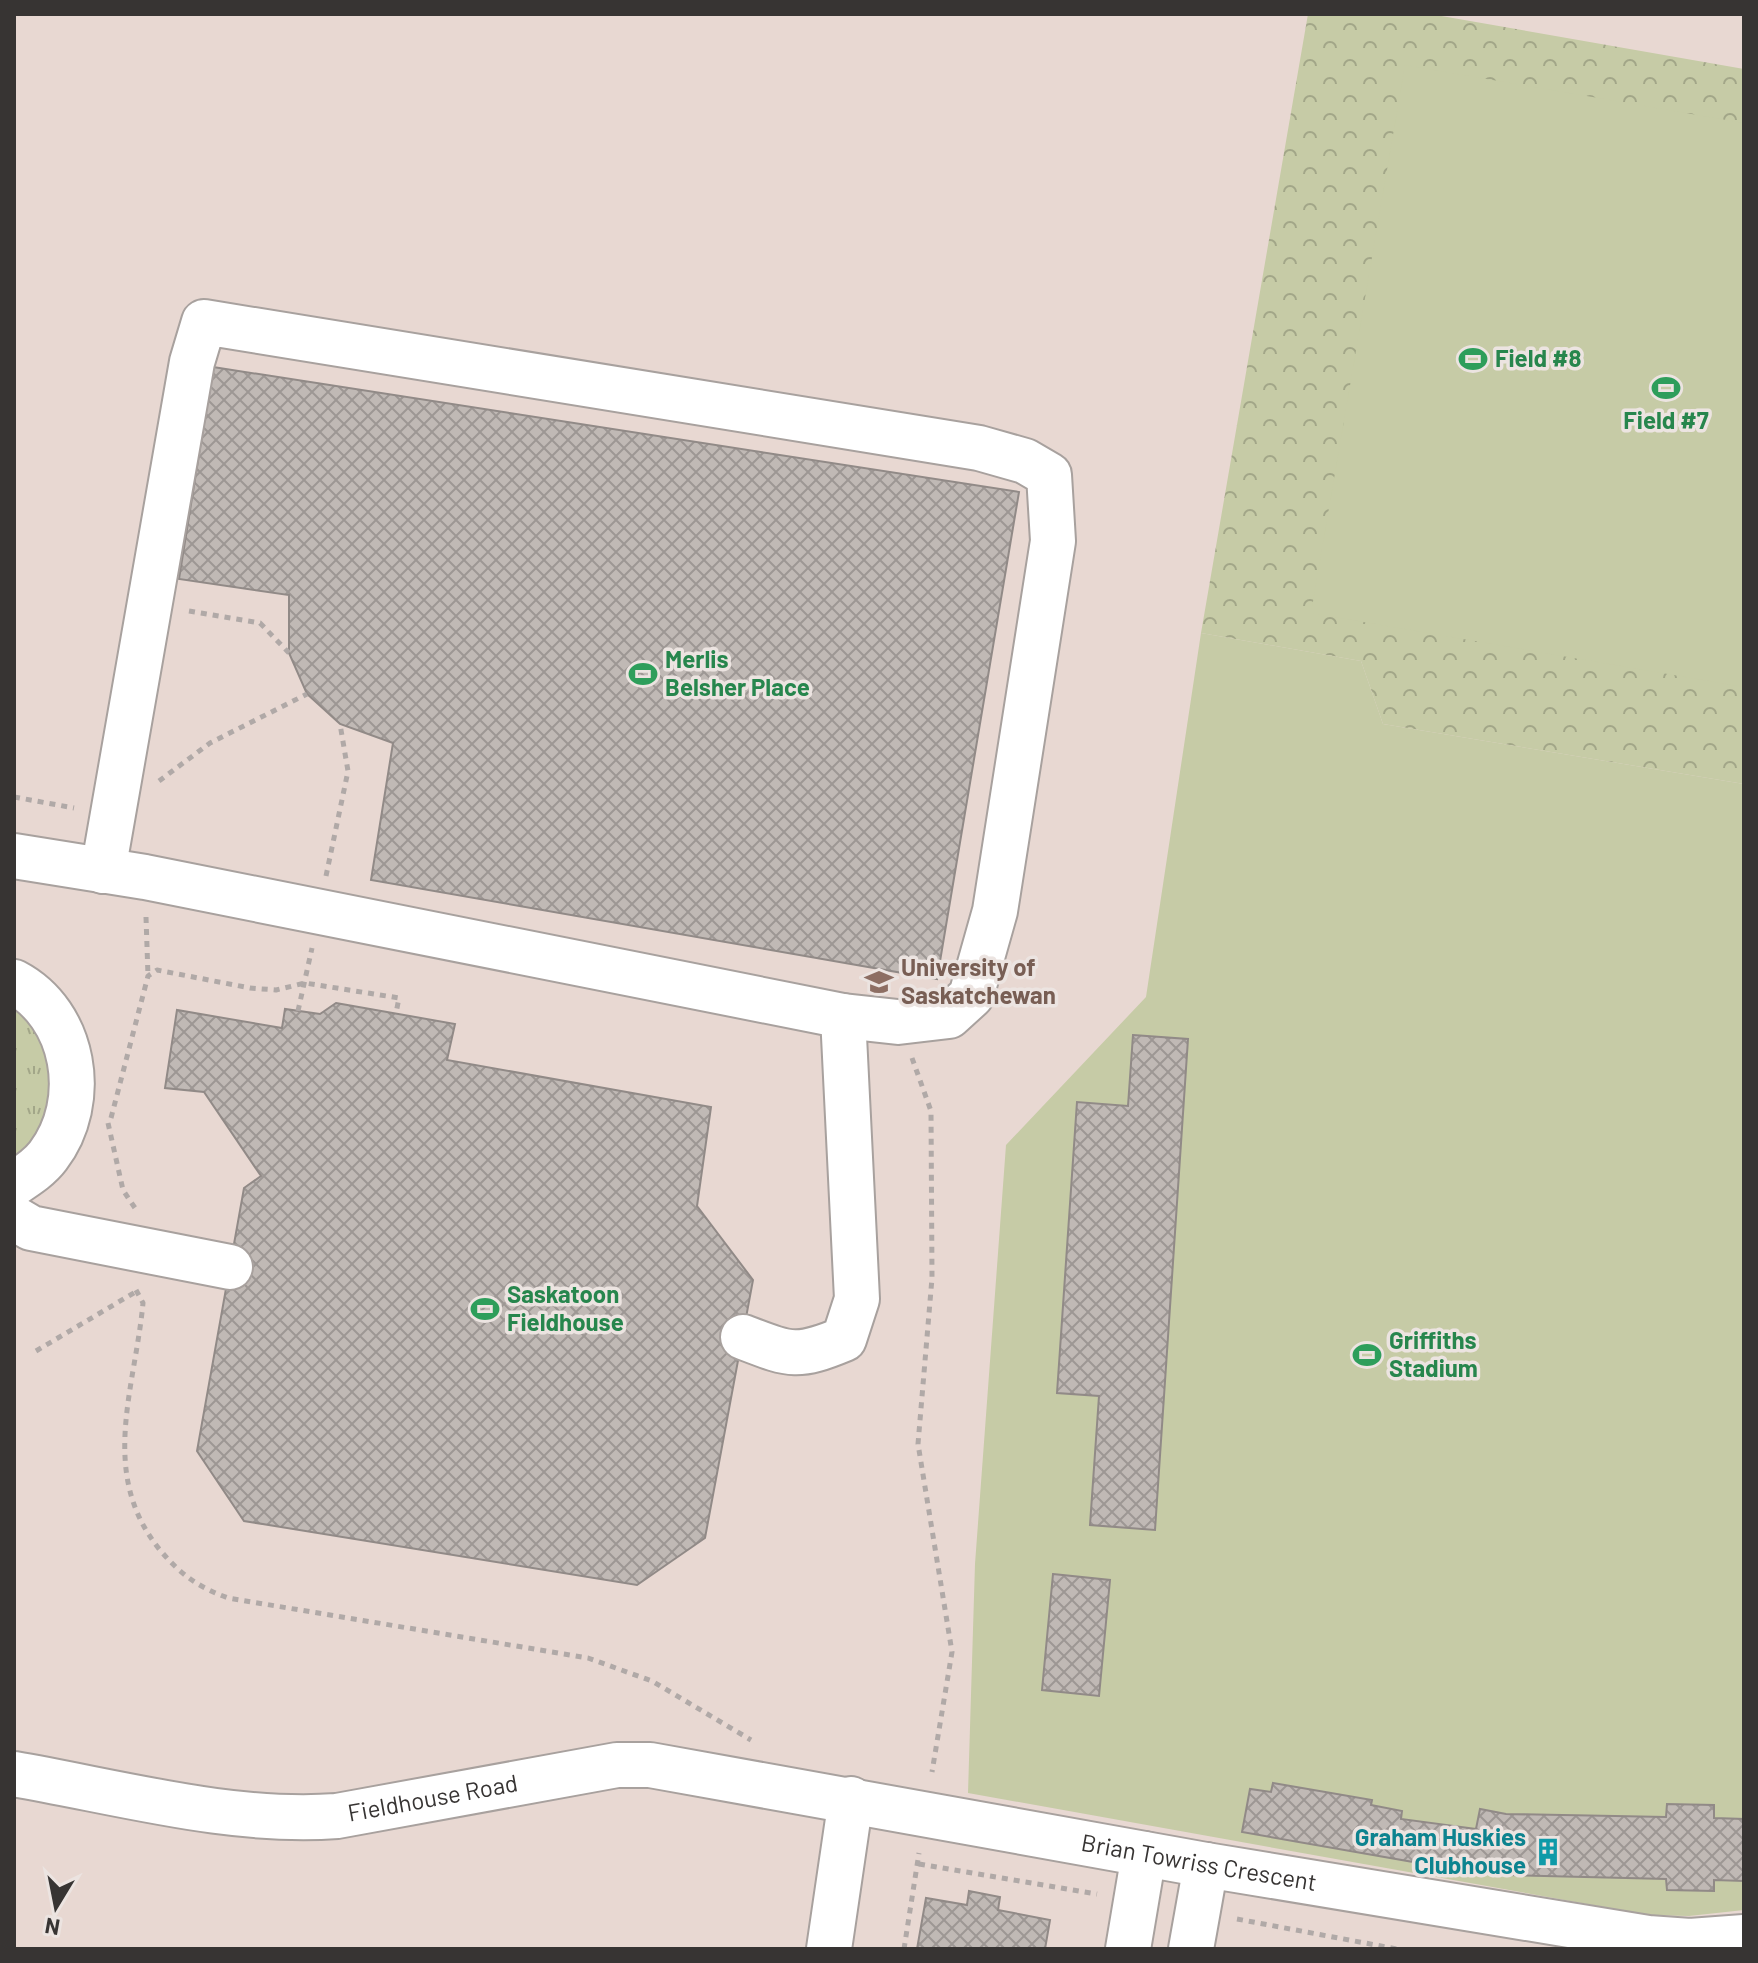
<svg xmlns="http://www.w3.org/2000/svg" width="1758" height="1963" viewBox="0 0 1758 1963" font-family="Barlow,sans-serif">
  <style>
    .built { fill: #e8d8d2 }
    .grass { fill: url(#grass-tufts) }
    .park { fill: url(#park-crowns) }
    .pitch { fill: #c6cba6 }
    .building { fill: url(#building-cross-hatch); stroke: #918a87; stroke-width: 2 }
    .lines { fill: none; stroke-linecap: round; stroke-linejoin: round }
    .minor-casing { stroke: #a8a19e; stroke-width: 48 }
    .path { stroke: #b0a9a7; stroke-width: 5; stroke-dasharray: 6 6; stroke-linecap: butt }
    .minor { stroke: #fff; stroke-width: 44 }
    .labels { text-anchor: middle; stroke-width: 7; stroke-linejoin: round; paint-order: stroke }
    .leisure-label { font-size: 24px; font-weight: bold; fill: #27864d; stroke: #ece4e1; text-anchor: start }
    .education-label { font-size: 24px; font-weight: bold; fill: #785e54; stroke: #ece4e1; text-anchor: start }
    .street-label { font-size: 24px; fill: #373433; stroke: #ece4e1 }
    .culture-label { font-size: 24px; font-weight: bold; fill: #0d838f; stroke: #ece4e1; text-anchor: end }
  </style>
  <defs>
    <pattern id="grass-tufts" width="24" height="20" patternUnits="userSpaceOnUse" patternTransform="scale(2)"><rect width="24" height="20" fill="#c6cba6"/><path d="M3 7l-1-3M5 7V3M7 7l1-3M15 17l-1-3M17 17v-4M19 17l1-3" fill="none" stroke="#a2a688"/></pattern>
    <pattern id="park-crowns" width="20" height="18" patternUnits="userSpaceOnUse" patternTransform="scale(2)"><rect width="20" height="18" fill="#c6cba6"/><path d="M2 6a3 3 0 1 1 6 0M12 15a3 3 0 1 1 6 0" fill="none" stroke="#a2a688"/></pattern>
    <pattern id="building-cross-hatch" width="8" height="8" patternUnits="userSpaceOnUse" patternTransform="scale(2)"><rect width="8" height="8" fill="#c0b9b5"/><path d="M0 0l8 8M0 8l8-8" fill="none" stroke="#9d9794"/></pattern>
  </defs>
  <rect width="100%" height="100%" fill="#ece4e1"/>
  <rect class="built" x="14" y="14" width="1730" height="1935"/>
  <path class="grass" d="M14,1006C26,1013 30,1023 37,1035C64,1084 51,1123 14,1162Z"/>
  <polygon class="park" points="1308,14 1430,14 1744,69 1744,784 1383,724 1361,661 1201,633"/>
  <g class="pitch">
    <polygon points="1405,65 1744,123 1744,687 1311,613"/>
    <polygon points="1201,633 1361,661 1383,724 1744,784 1744,1910 1689,1916 1648,1915 968,1793 975,1564 1006,1145 1146,997"/>
  </g>
  <g class="building">
    <polygon points="213,367 1019,492 937,979 371,880 393,743 340,724 307,694 289,653 289,595 179,579"/>
    <polygon points="336,1003 455,1024 447,1060 711,1107 697,1206 753,1280 705,1538 637,1585 244,1521 197,1451 244,1188 261,1176 204,1092 165,1088 177,1010 282,1028 285,1009 320,1014"/>
    <polygon points="1133,1035 1188,1039 1155,1530 1090,1525 1099,1396 1057,1393 1077,1102 1128,1106"/>
    <polygon points="1053,1574 1110,1580 1099,1696 1042,1690"/>
    <polygon points="1273,1783 1372,1800 1371,1805 1402,1811 1401,1819 1476,1829 1480,1809 1506,1814 1666,1817 1667,1804 1714,1805 1714,1818 1744,1819 1744,1881 1714,1880 1714,1891 1667,1890 1666,1879 1508,1875 1483,1871 1482,1874 1242,1832 1250,1789 1271,1792"/>
    <polygon points="969,1891 1000,1897 998,1910 1050,1920 1045,1949 917,1949 926,1898 967,1905"/>
  </g>
  <g class="lines">
    <defs>
      <g id="minor">
        <path d="M14,856L145,877L843,1016L857,1299L844,1339C796,1359 790,1355 743,1337"/>
        <polyline points="103,871 192,362 204,322 979,448 1025,461 1049,475 1053,541 995,911 971,996 949,1016 898,1022 843,1016"/>
        <path d="M14,982C75,1014 90,1101 48,1156C39,1168 26,1176 14,1184"/>
        <polyline points="14,1218 31,1228 230,1267"/>
        <path id="s1" d="M14,1774C118,1792 232,1824 337,1816L617,1765H650L1206,1865L1648,1938L1690,1941L1744,1937"/>
        <polyline points="829,1949 851,1799"/>
        <polyline points="1128,1949 1144,1854"/>
        <polyline points="1191,1949 1206,1865"/>
      </g>
    </defs>
    <use href="#minor" class="minor-casing"/>
    <g class="path">
      <polyline points="189,611 260,623 289,653"/>
      <polyline points="159,781 210,743 307,694"/>
      <polyline points="14,797 74,808"/>
      <polyline points="326,876 348,771 340,724"/>
      <polyline points="146,917 148,976"/>
      <polyline points="298,1011 312,948"/>
      <polyline points="912,1058 931,1111 932,1278 918,1444 952,1652 932,1772"/>
      <polyline points="111,1118 148,976 157,970 250,988 276,990 305,983 399,998 396,1013"/>
      <polyline points="108,1123 123,1190 135,1208"/>
      <path d="M136,1290L143,1303C135,1389 98,1474 160,1550C180,1574 198,1587 228,1598L588,1658L652,1681L751,1740"/>
      <polyline points="36,1351 137,1291"/>
      <polyline points="919,1864 1097,1894"/>
      <polyline points="1237,1919 1397,1949"/>
      <polyline points="904,1949 919,1853"/>
    </g>
    <use href="#minor" class="minor"/>
  </g>
  <defs>
    <symbol id="stadium-bare" viewBox="-9 -9 18 18"><path d="M0-5a6.5 5 0 1 0 0 10a6.5 5 0 1 0 0-10ZM-3.5-1.8h7v3.6h-7Z" fill="#2e9e5b" stroke="#ece4e1" stroke-width="2.5" paint-order="stroke"/></symbol>
    <symbol id="university-bare" viewBox="-9 -9 18 18"><path d="M0-5L7-2L0 1L-7-2ZM-4 1L0 2.5L4 1V4Q0 6-4 4Z" fill="#8d6e63" stroke="#ece4e1" stroke-width="2.5" paint-order="stroke"/></symbol>
    <symbol id="building-bare" viewBox="-9 -9 18 18"><path d="M-4-6H4V6H1V3H-1V6H-4ZM-2.5-4.3h1.7v1.8h-1.7ZM.8-4.3h1.7v1.8H.8ZM-2.5-1h1.7V.8h-1.7ZM.8-1h1.7V.8H.8Z" fill="#0f9aa8" stroke="#ece4e1" stroke-width="2.5" paint-order="stroke"/></symbol>
  </defs>
  <g fill-rule="evenodd">
    <use href="#stadium-bare" x="1453" y="339" width="40" height="40"/>
    <use href="#stadium-bare" x="1646" y="368" width="40" height="40"/>
    <use href="#stadium-bare" x="623" y="654" width="40" height="40"/>
    <use href="#university-bare" x="859" y="962" width="40" height="40"/>
    <use href="#stadium-bare" x="465" y="1289" width="40" height="40"/>
    <use href="#stadium-bare" x="1347" y="1335" width="40" height="40"/>
    <use href="#building-bare" x="1528" y="1832" width="40" height="40"/>
  </g>
  <g class="labels">
    <g class="leisure-label">
      <text x="1495" y="367">Field #8</text>
      <text x="1666" y="429" text-anchor="middle">Field #7</text>
      <text x="665" y="668">Merlis<tspan x="665" dy="28">Belsher Place</tspan></text>
      <text x="507" y="1303">Saskatoon<tspan x="507" dy="28">Fieldhouse</tspan></text>
      <text x="1389" y="1349">Griffiths<tspan x="1389" dy="28">Stadium</tspan></text>
    </g>
    <g class="education-label">
      <text x="901" y="976">University of<tspan x="901" dy="28">Saskatchewan</tspan></text>
    </g>
    <g class="street-label">
      <text dy="8" stroke="none"><textPath href="#s1" startOffset="424">Fieldhouse Road</textPath></text>
      <text dy="8" stroke="none"><textPath href="#s1" startOffset="1202">Brian Towriss Crescent</textPath></text>
    </g>
    <g class="culture-label">
      <text x="1526" y="1846">Graham Huskies<tspan x="1526" dy="28">Clubhouse</tspan></text>
    </g>
  </g>
  <rect width="1758" height="1963" fill="none" stroke="#373433" stroke-width="32"/>
  <g transform="translate(56 1907) rotate(190)" stroke="#ece4e1" stroke-width="6" paint-order="stroke">
  <path d="M0-6L14 30L0 20L-14 30Z" fill="#373433"/>
  <text y="-12" font-size="22" font-weight="bold" text-anchor="middle" fill="#373433">N</text>
  </g>
</svg>
